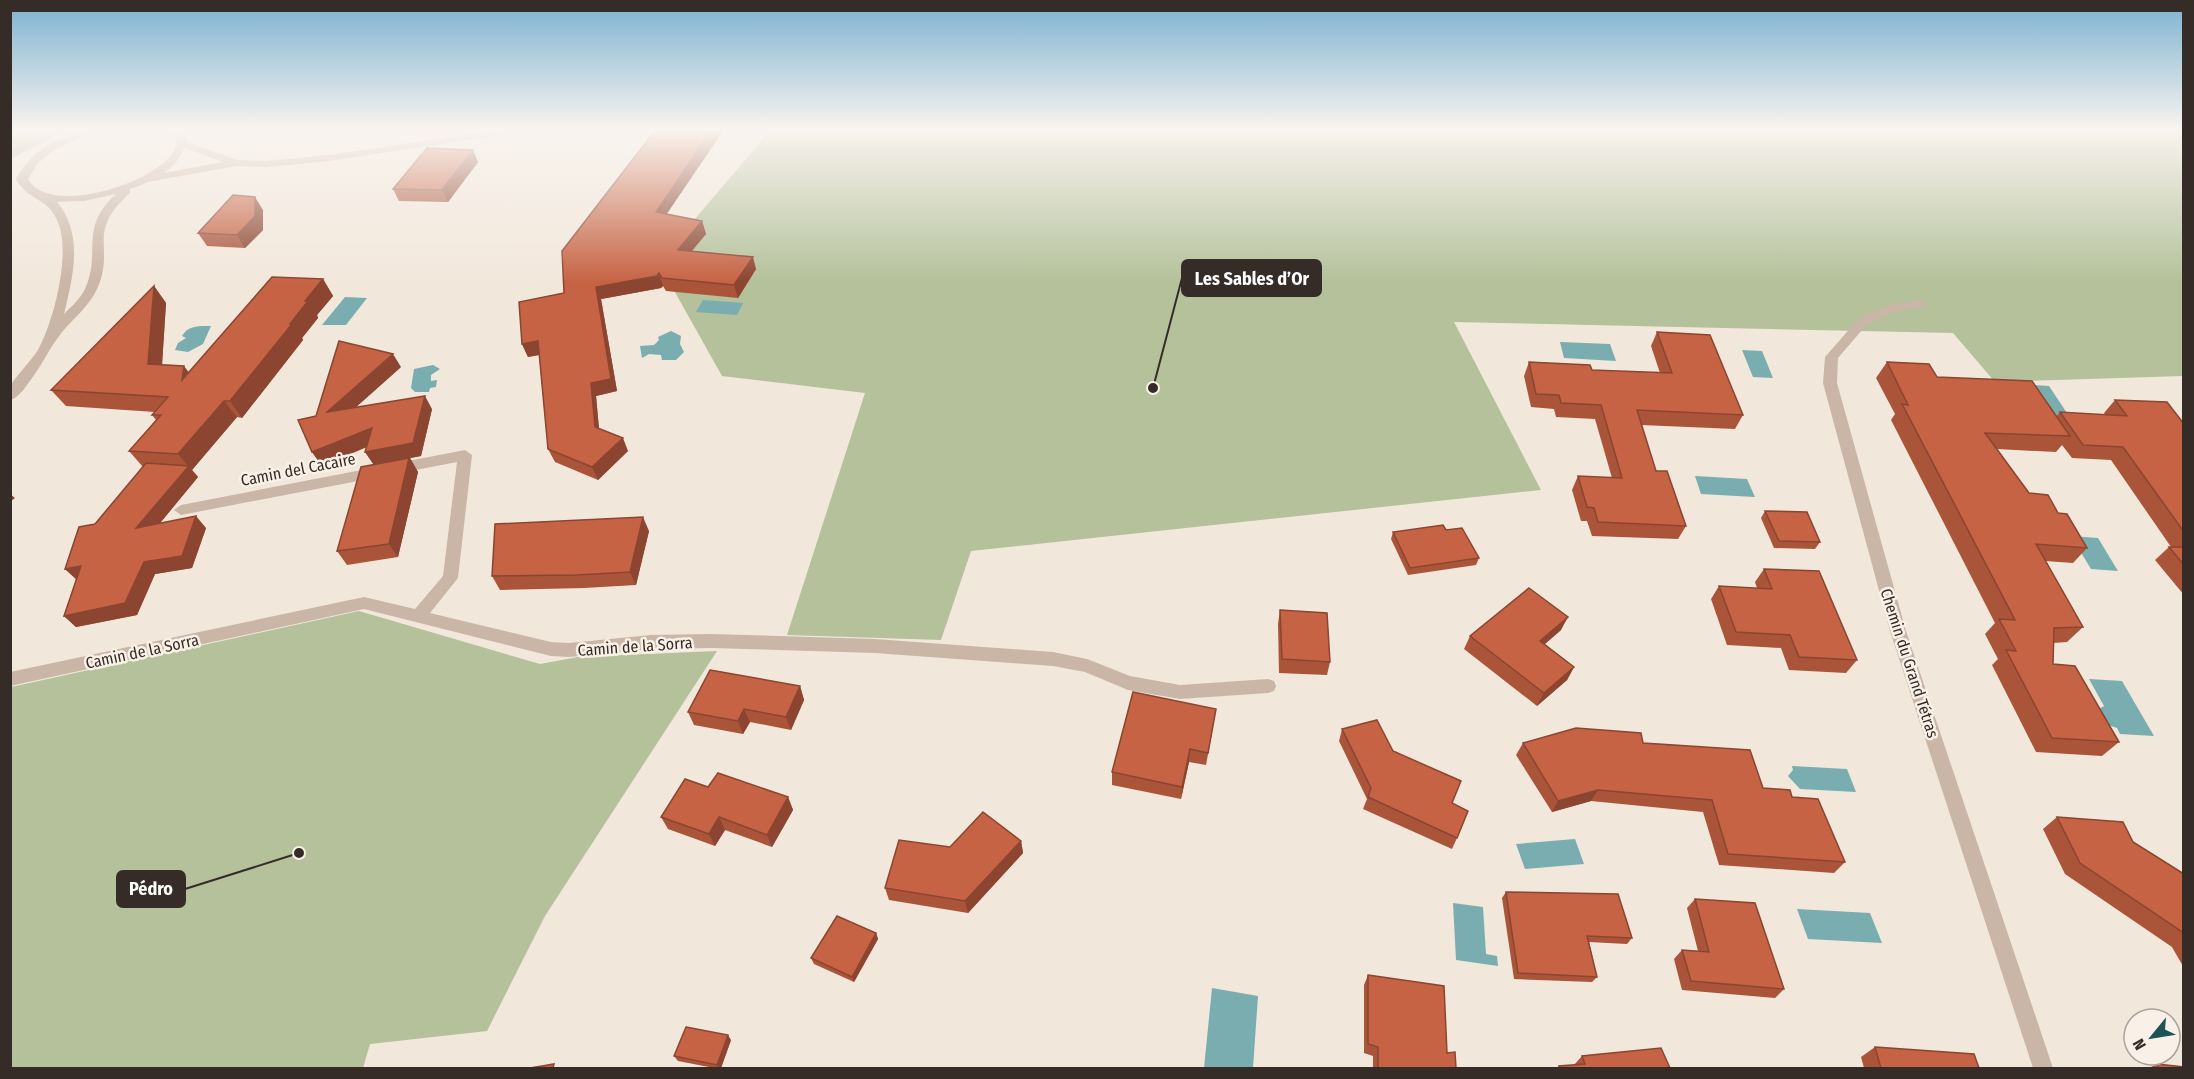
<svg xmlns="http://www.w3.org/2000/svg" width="2194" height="1079" viewBox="0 0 2194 1079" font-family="'Fira Sans Condensed',sans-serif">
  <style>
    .green { fill: #b4c19b }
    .water { fill: #7aadaf }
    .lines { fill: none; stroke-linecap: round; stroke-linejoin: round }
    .minor { fill: #cab6a7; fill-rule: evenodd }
    .tertiary { fill: #cab6a7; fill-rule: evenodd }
    .wall { fill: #aa553a }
    .shaded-wall { fill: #8b4530 }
    .building { fill: #c66344; stroke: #8b4530; stroke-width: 1.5 }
    .labels { text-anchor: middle; stroke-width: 5; stroke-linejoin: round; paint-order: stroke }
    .street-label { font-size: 16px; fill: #362c27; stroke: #f9f1e7 }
    .leader { fill: none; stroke: #362c27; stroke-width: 2 }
    .callout-dot { fill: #362c27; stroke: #f9f1e7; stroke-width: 2 }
    .callout { fill: #362c27; stroke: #362c27; stroke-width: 2 }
    .callout-label { font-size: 18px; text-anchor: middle; font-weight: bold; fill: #fff }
  </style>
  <rect width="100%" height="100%" fill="#f2e7db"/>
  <g class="green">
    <polygon points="11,131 65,131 11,159"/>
    <polygon points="770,131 2183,131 2183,376 1995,382 1953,333 1454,322 1541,490 971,551 941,640 787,635 865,393 722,376 658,262"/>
    <polygon points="359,611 540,664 578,657 717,651 545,916 487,1031 370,1044 363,1068 11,1068 11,687"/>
  </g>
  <g class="water">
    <polygon points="345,297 367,298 346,325 322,325"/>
    <polygon points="703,300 743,303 737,315 696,312"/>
    <path d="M211,326L203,344L188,352L175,350L178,343L186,338L182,336C188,325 200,326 211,326Z"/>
    <polygon points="671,331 681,336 680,344 684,352 676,360 662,360 661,355 649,354 642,358 640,346 654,345 659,340 658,337"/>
    <polygon points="1560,342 1610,344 1616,361 1564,358"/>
    <polygon points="1742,350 1762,351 1773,378 1753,377"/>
    <polygon points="433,365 440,369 431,375 431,381 437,380 436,387 430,388 429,392 415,392 411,388 414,369"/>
    <polygon points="2030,385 2049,386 2073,422 2054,421"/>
    <polygon points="1695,476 1747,479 1755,497 1701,494"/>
    <polygon points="2071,536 2098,538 2118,571 2091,569"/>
    <polygon points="2089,679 2122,681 2154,736 2120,734 2117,728 2105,724 2099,709 2104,706"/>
    <polygon points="1792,766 1847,769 1856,792 1800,789 1788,776 1793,770"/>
    <polygon points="1575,839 1584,864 1525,869 1516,844"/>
    <polygon points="1453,903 1483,907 1486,954 1497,956 1498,966 1456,960"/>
    <polygon points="1797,909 1870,913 1882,943 1808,939"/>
    <polygon points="1212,988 1258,996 1253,1068 1204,1068"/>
  </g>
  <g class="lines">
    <g class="minor">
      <polygon points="490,131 513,131 508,134 329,161 267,167 236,166 142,183 136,180 142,177 223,162 177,145 176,143 181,140 237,160 267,161 329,155"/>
      <polygon points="1921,300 1927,304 1925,307 1898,311 1868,323 1838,358 1837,383 1906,631 2053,1068 2033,1068 1890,631 1823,383 1825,357 1860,317 1892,304"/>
      <polygon points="465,450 472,455 458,578 430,613 551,642 569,643 651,635 711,634 875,639 1053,652 1087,659 1130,676 1180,685 1268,679 1274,681 1276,686 1274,691 1268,693 1180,699 1128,690 1085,672 1053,666 875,653 711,648 651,649 569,657 551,656 364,609 10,686 10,672 364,597 415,609 443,576 457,462 181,515 174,510 181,505"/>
    </g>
    <path class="tertiary" d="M80,131H95L54,150L38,163L28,179C48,217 153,184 173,153C175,150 176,144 177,140L171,131H181L187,140C181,167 155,181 130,189V193C85,233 116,247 97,289C88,309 68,322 57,339C48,351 42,365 32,378C27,385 19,398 10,400C10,397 9,390 10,387C14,378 32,360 38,350C54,321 72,251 57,220C47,197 28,201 16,179C31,153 52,139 80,131ZM116,194C78,228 102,252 85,289C80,299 71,307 64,314C73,277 84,234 57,202L84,201Z"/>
  </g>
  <g class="wall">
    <polygon points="478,162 448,202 399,201 393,189"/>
    <polygon points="263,210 263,230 245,248 207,246 198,233"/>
    <polygon points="667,214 702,221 706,234 691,251 756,269 738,298 666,291 663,286 661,288 601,299 617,391 596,396 599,429 628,451 598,480 555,462 548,449 539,355 528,357 522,344 564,293"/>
    <polygon points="323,279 333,296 317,315 318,318 302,338 303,340 242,418 237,417 192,470 198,477 160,523 206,528 192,568 155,574 137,615 76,627 64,616 76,579 65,569 95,524 143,467 129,451 156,420 152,415 155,412 66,406 51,390 154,286 166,303 162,365 189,373"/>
    <polygon points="1657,332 1743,415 1735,429 1641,425 1656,471 1686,526 1678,539 1592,536 1587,521 1581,521 1572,490 1578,476 1612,478 1595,419 1556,417 1554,409 1531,407 1524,376 1529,362 1592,370 1660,373 1651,346"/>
    <polygon points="1887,362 1937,377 2056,417 2060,412 2105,415 2104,413 2115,400 2184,424 2184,595 2155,560 2169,547 2171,547 2111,460 2072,458 2062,445 2056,452 1997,449 2029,493 2058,513 2087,548 2073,563 2045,561 2083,627 2067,642 2053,643 2053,664 2119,742 2102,756 2036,752 1992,665 1998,659 1985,634 1995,623 1891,420 1895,414 1876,378"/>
    <polygon points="401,367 356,407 432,409 421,456 410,458 418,472 398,557 347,565 337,551 374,465 365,452 367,447 322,466 312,452 316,416"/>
    <polygon points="1765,511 1820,542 1815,549 1774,548 1761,518"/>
    <polygon points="1446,530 1479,558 1476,565 1408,575 1391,539 1393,532"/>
    <polygon points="649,531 636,585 584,588 500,590 492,576"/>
    <polygon points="1764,569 1857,660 1846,673 1789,670 1781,648 1727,645 1711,599 1719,586 1757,588 1755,582"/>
    <polygon points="1280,610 1330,662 1327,675 1279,673 1278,624"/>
    <polygon points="1561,630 1545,644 1574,667 1567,680 1537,706 1464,649 1470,636"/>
    <polygon points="800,686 804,700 791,730 750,722 743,734 694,725 688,712"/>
    <polygon points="1214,722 1206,765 1189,762 1181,799 1112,785 1112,772"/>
    <polygon points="1342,729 1393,751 1452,803 1457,838 1452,849 1363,809 1367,799 1339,741"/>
    <polygon points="1523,743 1643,743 1763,788 1792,797 1845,862 1834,873 1719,865 1703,812 1591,801 1552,812 1516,755"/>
    <polygon points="708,787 788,797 793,810 772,847 725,830 715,846 668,829 661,817"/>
    <polygon points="2057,817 2133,842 2184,874 2184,968 2172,947 2065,874 2043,829"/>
    <polygon points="1021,841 1023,853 968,913 889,900 885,888 950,847"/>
    <polygon points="1506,892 1632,938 1627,944 1589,942 1597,977 1592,982 1514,979 1502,898"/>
    <polygon points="1695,899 1784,989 1775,998 1682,990 1674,959 1682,950 1698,951 1687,908"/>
    <polygon points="876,933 878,939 854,982 814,964 811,958"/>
    <polygon points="1368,975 1447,1053 1456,1068 1373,1068 1373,1056 1364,1053 1364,985"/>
    <polygon points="731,1040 721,1068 714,1068 678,1061 674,1056"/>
    <polygon points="1875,1047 1979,1068 1864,1068 1861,1057"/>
    <polygon points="1582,1056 1670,1068 1557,1068 1559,1066 1574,1065"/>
    <polygon points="2157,1064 2184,1068 2149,1068"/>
  </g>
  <g class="shaded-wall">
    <polygon points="711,131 723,131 660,224 656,212"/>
    <polygon points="473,150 478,162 448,202 442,190"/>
    <polygon points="255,197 263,210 263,230 245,248 237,235"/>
    <polygon points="702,221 706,234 682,263 678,250"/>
    <polygon points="753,257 756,269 738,298 734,285"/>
    <polygon points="659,273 663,286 661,288 601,299 617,391 596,396 600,440 595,427 591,383 596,287"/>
    <polygon points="323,279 333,296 317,315 318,318 302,338 303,340 242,418 230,401 290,324 305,301"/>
    <polygon points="154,286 166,303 161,380 148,364"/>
    <polygon points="538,341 544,354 528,357 522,344"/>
    <polygon points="393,354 401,367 336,425 327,412"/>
    <polygon points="184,366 197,383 182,380"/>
    <polygon points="425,396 432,409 421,456 410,458 418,472 398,557 389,544 374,465 365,452"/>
    <polygon points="224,401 237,417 192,470 198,477 147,539 136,528 188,466 178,454"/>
    <polygon points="372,428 380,441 322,466 312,452"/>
    <polygon points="623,438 628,451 598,480 592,467"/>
    <polygon points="10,494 15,498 10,502"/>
    <polygon points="196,516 206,528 192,568 155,574 137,615 76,627 64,616 144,562"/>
    <polygon points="643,517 649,531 636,585 630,572"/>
    <polygon points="81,566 77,580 65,569"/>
    <polygon points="1568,617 1561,630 1533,654 1540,641"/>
    <polygon points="1574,667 1567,680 1537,706 1544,693"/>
    <polygon points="800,686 804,700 791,730 786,717"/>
    <polygon points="744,709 750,722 743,734 738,721"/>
    <polygon points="1190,749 1189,762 1181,799 1182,787"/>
    <polygon points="1598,790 1591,801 1552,812 1558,801"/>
    <polygon points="788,797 793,810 772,847 767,835"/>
    <polygon points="719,817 725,830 715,846 709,834"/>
    <polygon points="1021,841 1023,853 968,913 965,901"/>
    <polygon points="876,933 878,939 854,982 852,977"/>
    <polygon points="728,1035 731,1040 721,1068 719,1068 717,1065"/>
  </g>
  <g class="building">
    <polygon points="665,131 711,131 656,212 702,221 678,250 753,257 734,285 662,278 659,273 657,276 596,287 611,379 591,383 595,427 623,438 592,467 548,449 538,341 522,344 519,302 564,293 562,251 654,132"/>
    <polygon points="427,148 473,150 442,190 393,189"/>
    <polygon points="233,195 255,197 255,216 237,235 198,233"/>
    <polygon points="272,277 323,279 305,301 308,301 290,324 292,324 230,401 224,401 178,454 129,451 161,415 152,415 168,397 51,390 154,286 148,364 184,366 182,380"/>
    <polygon points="1657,332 1710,335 1743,415 1637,410 1656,471 1667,471 1686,526 1598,522 1594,508 1587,507 1578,476 1622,478 1601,405 1561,403 1559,395 1536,394 1529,362 1590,365 1592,370 1672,373"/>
    <polygon points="339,341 393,354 327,412 425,396 413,443 365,452 372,428 312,452 298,420 316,416"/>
    <polygon points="1887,362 1929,364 1937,377 2032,381 2070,436 1985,433 2029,493 2048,495 2058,513 2067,514 2087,548 2036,544 2083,627 2054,628 2053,664 2075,666 2119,742 2052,738 2006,650 2016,651 1999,619 2015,620 1902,404 1908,405"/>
    <polygon points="2115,400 2167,402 2184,424 2184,532 2123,447 2083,445 2060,412 2127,416"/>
    <polygon points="409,458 389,544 337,551 361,467"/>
    <polygon points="146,463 189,466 136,528 196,516 182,556 144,562 125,603 64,616 81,566 65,569 79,527 95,524"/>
    <polygon points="1765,511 1807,512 1820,542 1779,541"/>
    <polygon points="643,517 630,572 577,575 492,576 495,524"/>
    <polygon points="1443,525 1446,530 1462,528 1479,558 1410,568 1393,532"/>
    <polygon points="2169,547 2184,547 2184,565"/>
    <polygon points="1764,569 1819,571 1857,660 1799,657 1790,635 1736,632 1719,586 1772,589"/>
    <polygon points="1529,588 1568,617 1540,641 1574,667 1544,693 1470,636"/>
    <polygon points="1280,610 1327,613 1330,662 1282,659"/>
    <polygon points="710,670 800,686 786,717 744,709 738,721 688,712"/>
    <polygon points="1133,692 1216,709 1208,753 1190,749 1182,787 1112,772"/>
    <polygon points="1377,720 1393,751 1461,781 1452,803 1468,811 1457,838 1368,797 1371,788 1342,729"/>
    <polygon points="1576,728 1641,733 1643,743 1750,750 1763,788 1790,790 1792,797 1818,799 1845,862 1728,854 1712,800 1598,790 1558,801 1523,743"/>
    <polygon points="718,773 788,797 767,835 719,817 709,834 661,817 685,779 708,787"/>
    <polygon points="983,812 1021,841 965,901 885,888 899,840 950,847"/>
    <polygon points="2057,817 2123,822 2133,842 2184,874 2184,933 2080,863"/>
    <polygon points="1506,892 1618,894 1632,938 1587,936 1597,977 1518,973"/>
    <polygon points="1695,899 1755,903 1784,989 1691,981 1682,950 1709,952"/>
    <polygon points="837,916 876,933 852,977 811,958"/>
    <polygon points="1368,975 1444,986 1447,1053 1455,1052 1456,1068 1378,1068 1378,1047 1368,1044"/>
    <polygon points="686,1027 728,1035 717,1065 674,1056"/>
    <polygon points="1875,1047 1974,1054 1979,1068 1881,1068"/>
    <polygon points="1661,1048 1670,1068 1560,1068 1559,1066 1585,1064 1582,1056"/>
    <polygon points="554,1064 553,1068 530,1068"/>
    <polygon points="2157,1064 2184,1067 2184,1068 2159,1068"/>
  </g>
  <linearGradient id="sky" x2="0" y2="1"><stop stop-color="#7cb1d1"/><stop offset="0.46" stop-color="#f9f4ef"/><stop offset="1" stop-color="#f9f4ef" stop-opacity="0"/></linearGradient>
  <rect width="2194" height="282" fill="url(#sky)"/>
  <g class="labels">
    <g class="street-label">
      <text transform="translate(298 469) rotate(-11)" y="6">Camin del Cacaire</text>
      <text transform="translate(635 646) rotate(-4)" y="6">Camin de la Sorra</text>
      <text transform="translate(142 651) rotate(-12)" y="6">Camin de la Sorra</text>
      <text transform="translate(1910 663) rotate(72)" y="6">Chemin du Grand Tétras</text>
    </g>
  </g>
  <path class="leader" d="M1153 388L1182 278M299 853L185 889"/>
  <g class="callout-dot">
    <circle cx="1153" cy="388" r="6"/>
    <circle cx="299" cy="853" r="6"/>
  </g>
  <g class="callout">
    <rect x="1182" y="260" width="139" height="36" rx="6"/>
    <rect x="117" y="871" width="68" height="36" rx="6"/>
  </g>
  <g class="callout-label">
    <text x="1252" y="285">Les Sables d’Or</text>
    <text x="151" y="895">Pédro</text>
  </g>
  <rect width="2194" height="1079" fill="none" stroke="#362c27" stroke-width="24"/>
  <g transform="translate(2152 1037) rotate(240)"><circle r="28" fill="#f9f1e7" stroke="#aba29a" stroke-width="1.5"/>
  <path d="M0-4.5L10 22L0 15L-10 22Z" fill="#1d5457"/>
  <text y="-9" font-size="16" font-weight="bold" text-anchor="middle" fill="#362c27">N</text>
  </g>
</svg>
